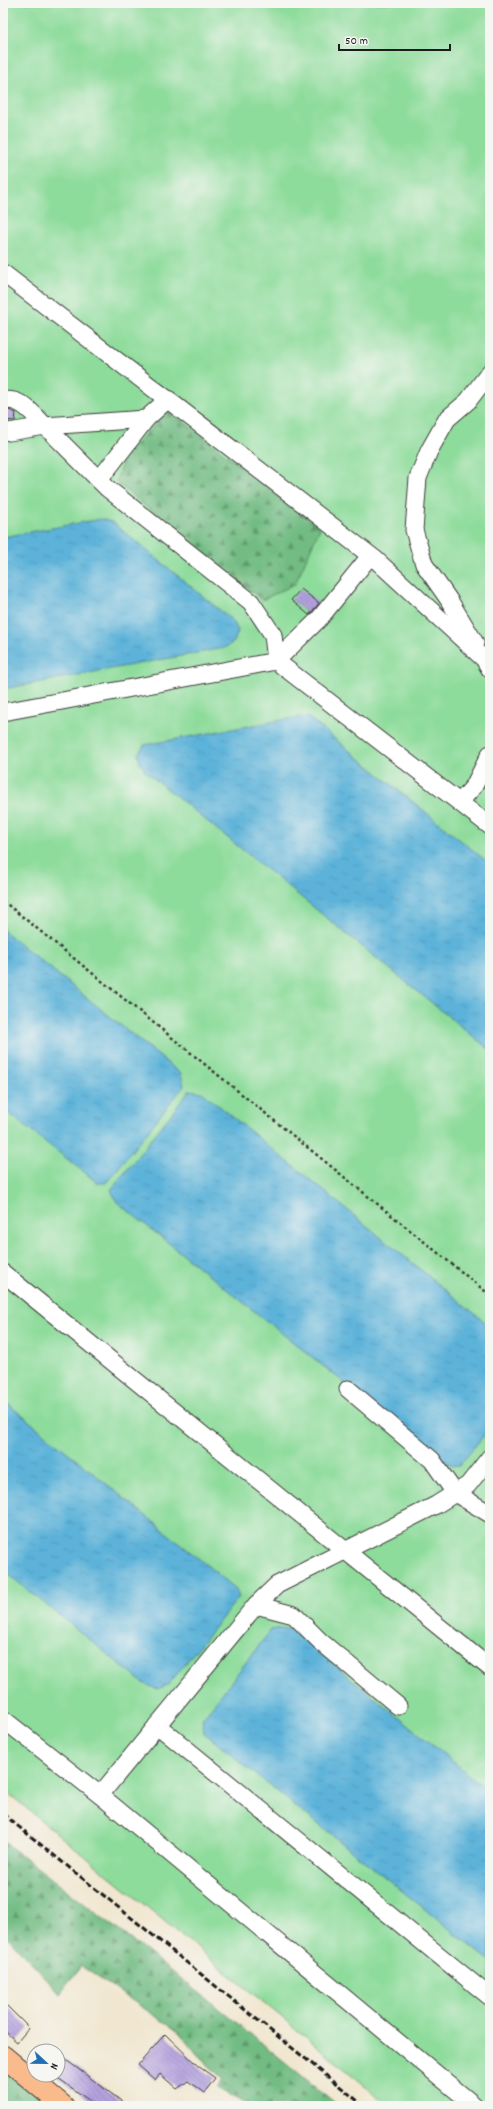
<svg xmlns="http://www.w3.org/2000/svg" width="493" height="2109" viewBox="0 0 493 2109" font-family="Dekko,sans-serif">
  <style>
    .green { fill: #8edc9b; stroke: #557c5c }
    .forest { fill: url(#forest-firs); stroke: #476c50 }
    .water { fill: url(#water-ripples); stroke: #3c677a }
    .building { fill: url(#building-back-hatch) }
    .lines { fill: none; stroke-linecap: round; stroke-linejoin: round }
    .minor-casing { stroke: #3c3a37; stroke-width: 19 }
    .major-casing { stroke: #3c3a37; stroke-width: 23 }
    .path { stroke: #3c3a37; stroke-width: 2.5; stroke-dasharray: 3 3; stroke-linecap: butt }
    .minor { stroke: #fff; stroke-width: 17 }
    .major { stroke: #fabb8c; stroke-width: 21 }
    .rail { stroke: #1c1c1c; stroke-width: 3; stroke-dasharray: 6 3; stroke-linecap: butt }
  </style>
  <defs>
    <pattern id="forest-firs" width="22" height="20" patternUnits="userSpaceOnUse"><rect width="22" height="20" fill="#72bc83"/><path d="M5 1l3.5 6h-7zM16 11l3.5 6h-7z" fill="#5d986a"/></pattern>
    <pattern id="water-ripples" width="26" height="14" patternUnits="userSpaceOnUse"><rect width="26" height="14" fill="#5cb2d9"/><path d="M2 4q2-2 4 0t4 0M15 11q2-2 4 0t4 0" fill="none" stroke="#4f98ba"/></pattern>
    <pattern id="building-back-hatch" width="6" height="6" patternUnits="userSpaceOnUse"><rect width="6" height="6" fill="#b4a1de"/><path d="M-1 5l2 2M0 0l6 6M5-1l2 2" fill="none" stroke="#9282b3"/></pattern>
  </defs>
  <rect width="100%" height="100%" fill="#f6f6f2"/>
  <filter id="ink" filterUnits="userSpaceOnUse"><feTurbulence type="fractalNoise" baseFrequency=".025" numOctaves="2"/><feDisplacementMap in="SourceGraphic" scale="8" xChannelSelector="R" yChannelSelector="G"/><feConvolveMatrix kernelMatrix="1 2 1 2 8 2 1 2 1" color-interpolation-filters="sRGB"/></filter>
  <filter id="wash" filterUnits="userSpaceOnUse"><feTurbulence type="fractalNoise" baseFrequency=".012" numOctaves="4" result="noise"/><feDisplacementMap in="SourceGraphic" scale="16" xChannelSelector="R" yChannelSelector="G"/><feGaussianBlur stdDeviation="0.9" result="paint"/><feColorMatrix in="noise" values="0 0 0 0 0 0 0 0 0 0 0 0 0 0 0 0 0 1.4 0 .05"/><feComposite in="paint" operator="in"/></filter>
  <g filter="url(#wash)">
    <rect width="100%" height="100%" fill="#f1e7d0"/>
    <polygon class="green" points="3,3 490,3 490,2106 390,2106 3,1789"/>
    <g class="forest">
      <polygon points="168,410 320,528 295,584 262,600 116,482 124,457"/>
      <polygon points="3,1841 210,2001 339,2106 249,2106 217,2088 223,2079 198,2055 179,2032 81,1966 60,1994 3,1932"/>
      <polygon points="3,2058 61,2106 3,2106"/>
    </g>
    <g class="water">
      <polygon points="101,519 112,522 233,621 238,631 234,642 224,648 3,689 3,537"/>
      <polygon points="298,717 309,718 490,864 490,1050 145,771 140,763 138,754 144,745"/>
      <polygon points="3,930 181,1074 184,1086 106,1183 98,1183 3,1109"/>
      <polygon points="190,1090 202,1092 490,1326 490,1428 459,1466 445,1463 117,1202 111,1190"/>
      <polygon points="3,1400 235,1588 239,1597 168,1685 157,1689 143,1683 3,1570"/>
      <polygon points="283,1628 292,1630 490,1792 490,1961 204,1733 202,1719 271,1630"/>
    </g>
    <g id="blocks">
      <g class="building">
        <polygon points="9,410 16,413 15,421 3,420 3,411"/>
        <polygon points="301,589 319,603 309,615 291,600"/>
        <polygon points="3,2002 29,2028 17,2042 3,2030"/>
        <polygon points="165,2034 198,2066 215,2078 204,2093 188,2081 177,2089 160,2074 155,2080 138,2065"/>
        <polygon points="58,2054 89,2077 128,2106 97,2106 58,2078"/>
      </g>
    </g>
  </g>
  <g filter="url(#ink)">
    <use href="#blocks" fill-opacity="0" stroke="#3c3a37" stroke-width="1"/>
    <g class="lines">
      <defs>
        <g id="minor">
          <polyline points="3,273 375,559 484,659 490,669"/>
          <path d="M3,401C20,396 34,415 45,426L9,432L3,430"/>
          <polyline points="45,426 107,488 251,602 273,635 276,661"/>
          <polyline points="45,426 146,419 168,399"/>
          <polyline points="99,480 146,419"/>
          <polyline points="475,643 449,600 424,564 414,530 418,478 429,451 447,419 468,401 490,372"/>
          <polyline points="276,661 319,619 370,556"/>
          <polyline points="3,712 276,661 490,826"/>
          <polyline points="460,802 474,786 490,754"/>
          <polyline points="3,1273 490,1668"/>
          <polyline points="348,1389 432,1460 455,1493 490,1514"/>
          <polyline points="256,1605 294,1615 320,1641 398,1706"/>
          <polyline points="3,1719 100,1795 475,2106"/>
          <polyline points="157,1725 490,1997"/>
          <polyline points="100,1795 256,1605 277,1585 436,1505 468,1485 490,1457"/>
        </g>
        <polyline id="major" points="3,2056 63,2106"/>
      </defs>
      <use href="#minor" class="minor-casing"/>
      <use href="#major" class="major-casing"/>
      <polyline class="path" points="3,901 490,1295"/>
      <use href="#minor" class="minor"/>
      <use href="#major" class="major"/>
      <polyline class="rail" points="3,1814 364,2106"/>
    </g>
  </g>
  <rect width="493" height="2109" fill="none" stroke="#f6f6f2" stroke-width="16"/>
  <g transform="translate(46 2063) rotate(112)"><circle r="19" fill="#f6f6f2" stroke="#9f9f9c"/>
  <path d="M0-3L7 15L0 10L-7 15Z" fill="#1f6fb2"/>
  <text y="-6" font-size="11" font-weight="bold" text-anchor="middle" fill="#1c1c1c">N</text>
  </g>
  <path d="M339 44v6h111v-6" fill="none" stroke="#1c1c1c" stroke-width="2"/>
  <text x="345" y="44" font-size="12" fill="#1c1c1c" stroke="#f6f6f2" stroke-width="3" paint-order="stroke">50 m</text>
</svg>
